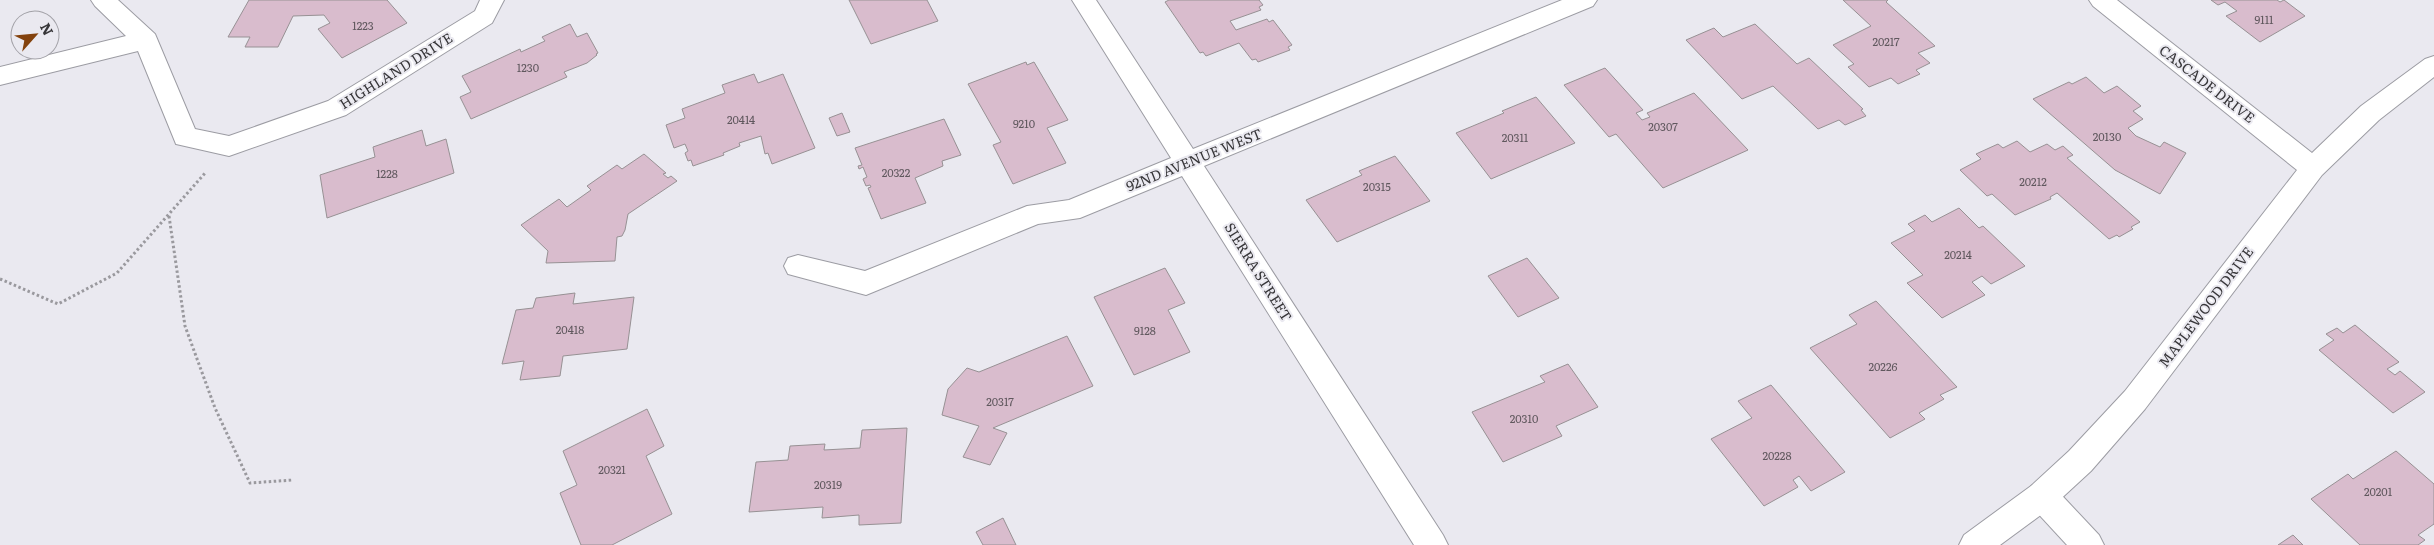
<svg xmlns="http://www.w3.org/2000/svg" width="2434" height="545" viewBox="0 0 2434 545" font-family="Literata,serif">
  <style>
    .building { fill: #d9bccd; stroke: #979194 }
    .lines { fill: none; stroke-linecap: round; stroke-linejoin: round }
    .street-casing { stroke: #9c9ca3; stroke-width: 2 }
    .secondary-casing { stroke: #9c9ca3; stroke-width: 2 }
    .path { stroke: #9a999e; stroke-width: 3; stroke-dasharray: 2.5 2.5; stroke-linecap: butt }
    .street { fill: #fff; fill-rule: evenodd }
    .secondary { fill: #fff; fill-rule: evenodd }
    .labels { text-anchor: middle; stroke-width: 4; stroke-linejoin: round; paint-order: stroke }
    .number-label { font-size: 11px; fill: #60585e }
    .street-label { font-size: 14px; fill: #373639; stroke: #eae9f0 }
  </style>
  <rect width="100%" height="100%" fill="#eae9f0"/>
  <g class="building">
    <polygon points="249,0 387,0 407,23 342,58 318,29 330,23 324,15 293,16 278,47 245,47 250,37 228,37"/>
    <polygon points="849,0 927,0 938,21 871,44"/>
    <polygon points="1169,0 1259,0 1263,5 1259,7 1261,10 1230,21 1236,30 1267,19 1269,22 1273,20 1292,45 1288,47 1290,50 1258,62 1256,59 1252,60 1239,43 1206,56 1203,52 1200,53 1165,2"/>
    <polygon points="1843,0 1888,0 1886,2 1935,46 1918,53 1930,63 1916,70 1920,74 1898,84 1891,78 1869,87 1848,67 1854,64 1833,45 1871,26"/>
    <polygon points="2211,0 2277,0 2280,2 2284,0 2305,16 2260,42 2226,16 2237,11 2225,2 2218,5"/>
    <polygon points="570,24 577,37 587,33 598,53 596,54 597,55 587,63 564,72 567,77 471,119 460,97 471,92 462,76 520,49 521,52 545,41 542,37"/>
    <polygon points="1755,24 1797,64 1809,58 1863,109 1861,110 1866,116 1845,125 1839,120 1818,129 1773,86 1742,99 1686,40 1714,28 1723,37"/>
    <polygon points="1026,62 1027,65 1034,62 1068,120 1047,128 1066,163 1013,184 993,145 1001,142 968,84"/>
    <polygon points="1605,68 1643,110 1636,113 1642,120 1650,117 1647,113 1694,93 1748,150 1663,188 1616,134 1609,137 1564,85"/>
    <polygon points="754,74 758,83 783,74 815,148 772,164 768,153 765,154 761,136 739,143 740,146 723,153 724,155 693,166 691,160 688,161 685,153 688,151 685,144 674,148 666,125 685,118 682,109 725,93 722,85"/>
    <polygon points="2086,77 2104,93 2117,86 2141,106 2133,111 2143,119 2128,128 2136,136 2160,147 2164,142 2186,153 2160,194 2115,170 2033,99 2069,82 2072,84"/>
    <polygon points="1536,97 1575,143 1491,179 1456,133 1504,113 1502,111"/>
    <polygon points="842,113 850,132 837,136 829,118"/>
    <polygon points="944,119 961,155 942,161 943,166 915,178 926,203 881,219 868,188 871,187 870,185 866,186 863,179 867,177 863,167 859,169 858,166 862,165 855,148"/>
    <polygon points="422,130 426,146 446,139 454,173 327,218 320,175 375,157 373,147"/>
    <polygon points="2017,141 2030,152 2047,144 2055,150 2063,146 2073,155 2067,158 2140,222 2131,227 2133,229 2119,237 2117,235 2109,239 2057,193 2050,197 2051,199 2015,215 1992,194 1987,196 1960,170 1981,159 1976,154 1998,144 2003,148"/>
    <polygon points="644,154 666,173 663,174 668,178 671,176 677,181 628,214 625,230 622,236 617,237 615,261 546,263 548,251 521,225 559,199 567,207 591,190 587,186 617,165 622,169"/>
    <polygon points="1395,156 1430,201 1337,242 1306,200 1362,175 1359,171"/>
    <polygon points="1959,208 1979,228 1983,226 2025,266 1991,284 1982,276 1972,282 1985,295 1942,318 1907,283 1923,275 1891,243 1915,231 1908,224 1925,215 1932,222"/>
    <polygon points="1527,258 1559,298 1518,317 1488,276"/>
    <polygon points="1165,268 1185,303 1168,310 1190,352 1134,375 1094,297"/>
    <polygon points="575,293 573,304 634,297 627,349 563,356 560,376 520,380 524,361 502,364 516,310 533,308 536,298"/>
    <polygon points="1876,301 1957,387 1940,395 1944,399 1919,413 1925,419 1890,438 1810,348 1857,324 1849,315"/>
    <polygon points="2355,325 2399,362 2387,369 2395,375 2400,371 2425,392 2393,413 2319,350 2334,340 2326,334 2337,328 2343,333"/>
    <polygon points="1067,336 1093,386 993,428 1007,433 990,465 963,457 979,426 942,415 948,389 967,368 979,372"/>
    <polygon points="1568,364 1598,407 1556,426 1562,436 1503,462 1472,412 1545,382 1540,376"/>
    <polygon points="1771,385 1845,472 1811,491 1799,476 1793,480 1798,487 1764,506 1711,439 1752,418 1738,401"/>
    <polygon points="647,409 664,446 646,456 672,514 612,545 581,545 560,493 577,485 563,451"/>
    <polygon points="907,428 901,523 859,525 859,515 822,518 823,507 749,512 756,462 788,460 790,446 825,444 824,450 860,448 862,430"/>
    <polygon points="2396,451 2434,484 2434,524 2418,535 2425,540 2418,545 2360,545 2311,499 2348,474 2353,479"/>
    <polygon points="1003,518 1016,545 983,545 976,532"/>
    <polygon points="2293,535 2303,545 2278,545"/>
  </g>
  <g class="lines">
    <defs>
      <g id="street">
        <polygon points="91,0 118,0 155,34 195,129 229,136 328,101 475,11 480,0 504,0 492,23 346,115 229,156 176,144 138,51 0,85 0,67 126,36 95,6"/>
        <polygon points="1072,0 1096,0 1193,149 1562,0 1597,0 1593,6 1204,166 1443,535 1448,545 1414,545 1182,176 1080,218 1038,224 866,295 788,274 784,266 788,258 798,255 865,271 1027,206 1069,200 1171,158"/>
        <polygon points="2042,482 2053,486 2099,535 2104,545 2067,545 2031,506 2027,496 2031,486"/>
      </g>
      <polygon id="secondary" points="2089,0 2117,0 2312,153 2361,106 2425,59 2434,56 2434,77 2379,120 2322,175 2145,409 2091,471 2053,506 2000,545 1959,545 1964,535 2031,486 2069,451 2125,391 2297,170 2093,6"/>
    </defs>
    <use href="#street" class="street-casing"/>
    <use href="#secondary" class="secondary-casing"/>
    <g class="path">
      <polyline points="169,216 185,326 215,408 250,483 293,480"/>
      <polyline points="0,279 58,304 117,273 206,172"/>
    </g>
    <use href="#street" class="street"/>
    <use href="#secondary" class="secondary"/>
  </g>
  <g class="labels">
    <g class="number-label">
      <text x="2264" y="24">9111</text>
      <text x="363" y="30">1223</text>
      <text x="1886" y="46">20217</text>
      <text x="528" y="72">1230</text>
      <text x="741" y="124">20414</text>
      <text x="1024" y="128">9210</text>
      <text x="1663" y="131">20307</text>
      <text x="2107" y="141">20130</text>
      <text x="1515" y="142">20311</text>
      <text x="896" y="177">20322</text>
      <text x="387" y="178">1228</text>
      <text x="2033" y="186">20212</text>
      <text x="1377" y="191">20315</text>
      <text x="1958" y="259">20214</text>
      <text x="570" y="334">20418</text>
      <text x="1145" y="335">9128</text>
      <text x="1883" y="371">20226</text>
      <text x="1000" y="406">20317</text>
      <text x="1524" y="423">20310</text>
      <text x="1777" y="460">20228</text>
      <text x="612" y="474">20321</text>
      <text x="828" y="489">20319</text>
      <text x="2378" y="496">20201</text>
    </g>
    <g class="street-label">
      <text transform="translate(396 71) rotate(-32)" y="5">HIGHLAND DRIVE</text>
      <text transform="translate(2207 84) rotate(38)" y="5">CASCADE DRIVE</text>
      <text transform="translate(1194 160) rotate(-22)" y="5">92ND AVENUE WEST</text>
      <text transform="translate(1258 272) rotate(58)" y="5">SIERRA STREET</text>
      <text transform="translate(2206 307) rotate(-53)" y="5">MAPLEWOOD DRIVE</text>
    </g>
  </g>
  <g transform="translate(35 35) rotate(63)"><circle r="24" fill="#eae9f0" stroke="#a2a1a7"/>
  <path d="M0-4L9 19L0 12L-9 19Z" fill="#83420d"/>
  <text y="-8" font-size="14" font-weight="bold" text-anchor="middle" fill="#373639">N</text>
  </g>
</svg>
